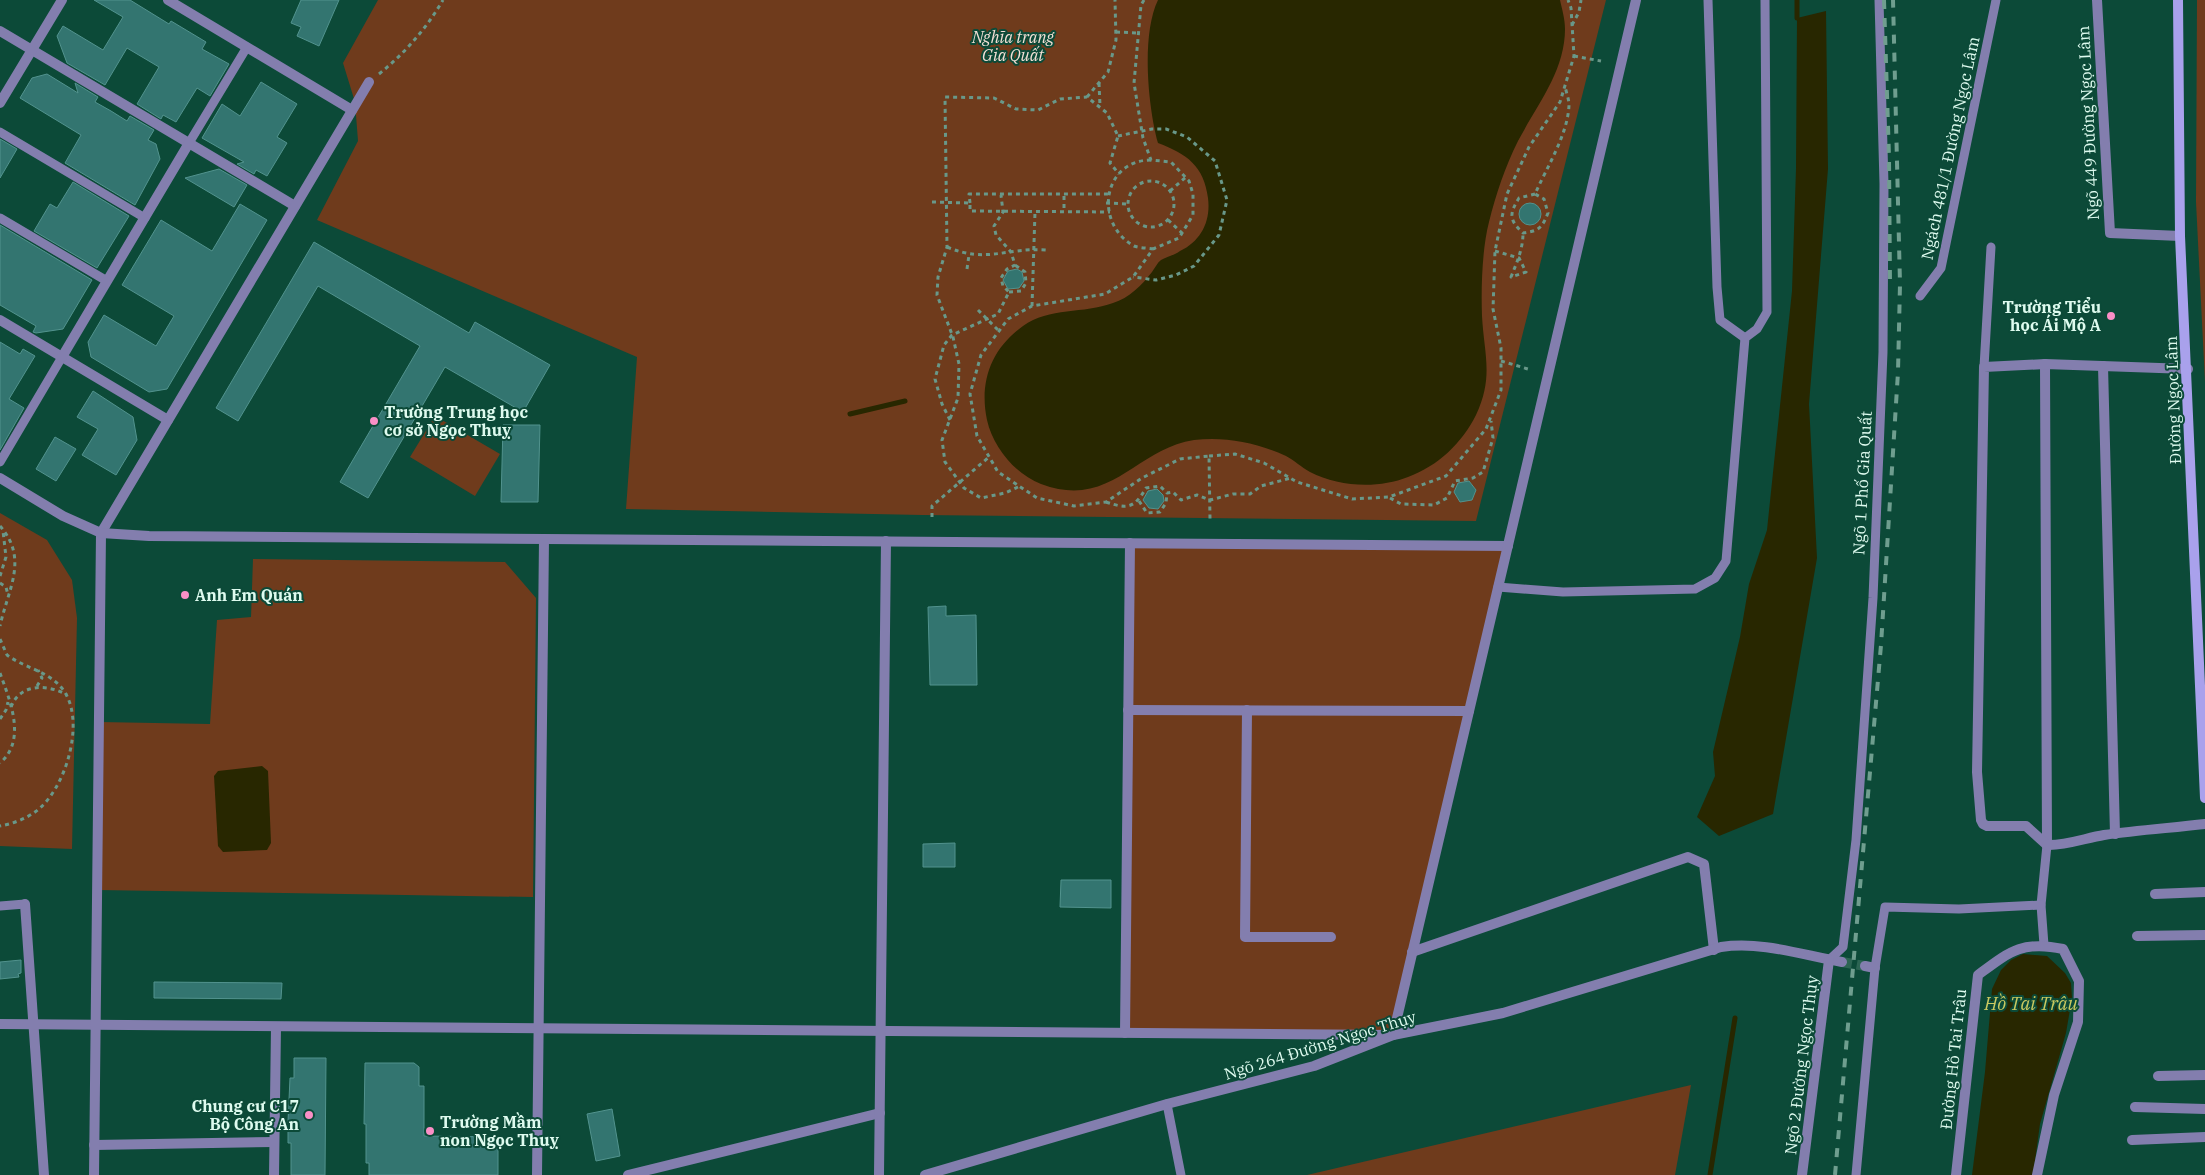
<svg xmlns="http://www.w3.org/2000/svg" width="2205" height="1175" viewBox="0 0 2205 1175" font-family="'IBM Plex Serif',serif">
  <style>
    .green { fill: #6f3b1c }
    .water { fill: #282700 }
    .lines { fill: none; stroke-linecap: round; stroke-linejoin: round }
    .stream { stroke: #282700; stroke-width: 5 }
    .building { fill: #337570; stroke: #52938e }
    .minor-tunnel { stroke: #2c6553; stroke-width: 10; stroke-dasharray: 10 5; stroke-linecap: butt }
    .path { stroke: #699889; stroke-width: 3; stroke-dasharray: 4 4; stroke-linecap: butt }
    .service { stroke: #837eae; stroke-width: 9 }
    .minor { stroke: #837eae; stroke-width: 10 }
    .tertiary { stroke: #837eae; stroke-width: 10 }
    .secondary { stroke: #a9a1ec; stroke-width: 10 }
    .rail { stroke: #6f9e8f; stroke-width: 4; stroke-dasharray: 9 9; stroke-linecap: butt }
    .poi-dot { fill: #fa8fc6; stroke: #0c4a38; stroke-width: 2 }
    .labels { text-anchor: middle; stroke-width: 4; stroke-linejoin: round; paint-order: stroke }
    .park-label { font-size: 16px; font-style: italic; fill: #f4e0d6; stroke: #0c4a38 }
    .street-label { font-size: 16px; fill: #defbef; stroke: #0c4a38 }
    .poi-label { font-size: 16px; font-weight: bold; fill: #defbef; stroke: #0c4a38; text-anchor: start }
    .water-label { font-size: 18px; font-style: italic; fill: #caca61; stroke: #0c4a38 }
  </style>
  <rect width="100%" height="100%" fill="#0c4a38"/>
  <g class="green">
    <polygon points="378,0 1606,0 1476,521 922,515 626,509 637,357 317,220 358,141 355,102 343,63"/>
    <polygon points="2197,0 2205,0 2205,382 2196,202"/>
    <polygon points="435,416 500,454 475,496 410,457"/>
    <polygon points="0,513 47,540 72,580 77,618 72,849 0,846"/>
    <polygon points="1130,543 1508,546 1393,1035 1125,1033"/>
    <polygon points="253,559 505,562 536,598 533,897 97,890 99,722 210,724 217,620 251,617"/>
    <polygon points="1691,1085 1675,1175 1307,1175"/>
  </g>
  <g class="water">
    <path d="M1158,0H1560C1562,9 1565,19 1565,29C1565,71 1537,105 1518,141C1505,167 1496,194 1489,222C1482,249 1481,288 1482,316C1484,354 1494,377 1476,415C1462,443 1438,466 1408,477C1378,489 1339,487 1310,472C1301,467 1294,460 1286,456C1258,443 1225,436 1194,440C1135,449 1111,510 1041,484C1015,474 993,447 987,420C979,382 991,349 1023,326C1049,307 1084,314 1113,303C1129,298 1142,285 1152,272C1155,268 1157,263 1161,260C1166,257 1175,255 1180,251C1201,241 1211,221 1208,198C1204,166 1187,154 1158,143C1148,107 1141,35 1158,0Z"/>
    <polygon points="1826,11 1828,169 1809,404 1817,558 1773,814 1719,836 1697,817 1715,776 1713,752 1740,637 1749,584 1767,530 1792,291 1796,169 1797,18"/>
    <polygon points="262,766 268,771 271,843 267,850 223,852 218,846 214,776 218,771"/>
    <polygon points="2023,954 2047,956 2065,973 2071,983 2072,998 2066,1033 2040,1124 2033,1175 1972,1175 1985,1072 1992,989 2001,970 2011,960"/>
  </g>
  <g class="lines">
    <g class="stream">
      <polyline points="1797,18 1797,0"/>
      <polyline points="850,414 905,401"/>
      <polyline points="1710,1175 1735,1018"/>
    </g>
  </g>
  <g class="building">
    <polygon points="94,0 130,0 169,24 171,21 206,42 202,49 229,64 210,96 197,88 176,122 163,115 161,119 137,104 159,67 127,48 105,85 67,63 57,36 63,26 103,50 123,17"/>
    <polygon points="301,0 339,0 319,46 297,36 301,27 291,23"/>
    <polygon points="47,74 78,93 75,83 98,97 95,102 111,111 127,121 130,116 154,130 148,140 156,144 160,159 135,205 65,163 81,135 20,98 32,78"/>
    <polygon points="261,82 297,104 277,137 287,143 267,176 256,170 254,174 237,164 244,162 202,138 222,104 240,116"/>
    <polygon points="0,139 17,149 0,178"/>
    <polygon points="219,169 247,185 234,207 185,178"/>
    <polygon points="73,182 129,216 97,268 34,231 50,204 57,208"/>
    <circle cx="1530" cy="214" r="11"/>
    <polygon points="240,204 267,220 167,389 149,392 91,357 88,342 104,315 156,346 174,316 122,285 161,220 212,251"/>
    <polygon points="0,225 92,280 63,329 36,333 33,332 36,326 0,305"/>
    <polygon points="314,242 469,333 475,322 550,365 523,412 445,367 368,498 340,482 420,346 318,286 238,421 216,408"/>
    <polygon points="1017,269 1022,272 1024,281 1019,288 1008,289 1003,280 1008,271"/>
    <polygon points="0,342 20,354 23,349 35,356 9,399 24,408 0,450"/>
    <polygon points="93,391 133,417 137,440 116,475 82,455 98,429 77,417"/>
    <polygon points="503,425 540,425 538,502 501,502"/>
    <polygon points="55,437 76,449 56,481 36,469"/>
    <polygon points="1469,481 1476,490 1472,500 1460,502 1454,492 1458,483"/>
    <polygon points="1157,489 1163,495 1164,501 1158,509 1149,508 1143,500 1148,491"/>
    <polygon points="946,606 946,616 976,615 977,685 930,685 928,607"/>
    <polygon points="955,843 955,867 923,867 923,844"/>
    <polygon points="1061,880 1111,880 1111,908 1060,907"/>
    <polygon points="21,960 21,973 18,974 19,977 0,979 0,962"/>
    <polygon points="154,982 282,983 281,999 154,998"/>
    <polygon points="294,1058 326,1058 325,1175 291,1175 291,1143 288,1143 288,1121 290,1078 294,1078"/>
    <polygon points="365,1063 414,1063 419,1067 419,1086 424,1086 424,1136 498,1137 498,1175 369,1175 369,1163 366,1163 366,1124 364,1124"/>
    <polygon points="612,1109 620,1156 596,1161 587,1114"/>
  </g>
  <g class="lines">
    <polyline class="minor-tunnel" points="1842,962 1865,966"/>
    <g class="path">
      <polyline points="1144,0 1141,5 1134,83 1143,138 1151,160 1171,162 1189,181 1193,194 1193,215 1179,238 1153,249 1133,277 1105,294 1032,306 1008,319 981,355 970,394 977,436 998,472 1037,498 1074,506 1106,502 1142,478 1180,459 1209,456 1210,519"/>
      <polyline points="1572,25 1579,12 1581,0"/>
      <polyline points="1116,32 1138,33"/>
      <polyline points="1574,56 1601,61"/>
      <path d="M379,74C405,53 426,29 443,0"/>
      <polyline points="1099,83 1100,106"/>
      <polyline points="1087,97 1108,72 1116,40 1115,0"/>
      <polyline points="1118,136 1152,129 1166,129 1187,137 1215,161 1227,200 1219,235 1194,266 1176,275 1156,280 1133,277"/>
      <path d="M1151,160C1103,160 1093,223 1134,246C1139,248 1148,248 1153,249"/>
      <circle cx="1151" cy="204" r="23"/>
      <polyline points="1170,191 1186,177"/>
      <path d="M1535,194L1519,198C1509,214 1509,220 1523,233C1539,231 1542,228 1548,213L1544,199L1535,194C1547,167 1568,134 1569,105C1569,99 1566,92 1565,86"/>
      <polyline points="1064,196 1064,212"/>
      <polyline points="932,202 970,203 970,211 1110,212"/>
      <polyline points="970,203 969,194 1109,194"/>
      <polyline points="1106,203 1128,204"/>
      <polyline points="1168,220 1182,233"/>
      <path d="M947,247C987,264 1007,247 1046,250"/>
      <path d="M1495,251L1519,258L1526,272L1511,277C1517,262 1523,249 1523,233"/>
      <polyline points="967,269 969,255"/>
      <polyline points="1009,292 1021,291 1026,283 1025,272 1015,265"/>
      <polyline points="1032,306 1035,212"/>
      <polyline points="978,310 999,331"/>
      <polyline points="1501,361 1528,369"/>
      <polyline points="950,420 942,404 935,379 944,345 952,335 998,314 1009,292 1003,286 1001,278 1007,269 1015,265 1011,252 996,235 994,226 1003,212 1001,195"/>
      <polyline points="1209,456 1235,454 1264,463 1297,482 1352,499 1389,497 1446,476 1486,429 1501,390 1501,348 1493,309 1495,251 1507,194 1529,147 1560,102 1574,56 1571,8 1568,0"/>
      <polyline points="1018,487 1005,493 981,498 964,488 945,462 942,440 958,398 959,364 953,337 937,295 938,277 947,247 945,97 994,98 1016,109 1038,110 1060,99 1087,97 1107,113 1118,136 1110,163 1119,174"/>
      <polyline points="1390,498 1401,504 1434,505 1447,498 1455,481 1473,478 1483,472 1493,438 1491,421"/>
      <polyline points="1139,501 1147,513 1160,512 1166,503 1167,493"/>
      <path d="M1106,502C1127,509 1134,509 1146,488L1160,486L1167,493L1173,492L1181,500L1197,495L1210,500L1233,494H1250L1261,486L1291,478"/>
      <polyline points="932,517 932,506 989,457"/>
      <path d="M0,526C29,559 8,589 0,626"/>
      <polyline points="0,576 6,557 3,531"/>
      <polyline points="0,583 6,587 8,595"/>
      <path d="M0,639L7,655C26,669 50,671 64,691C86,723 65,791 35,812C25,819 12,824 0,826"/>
      <path d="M0,673C10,701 27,740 0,763"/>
      <polyline points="37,686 42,678 38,670"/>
      <path d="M11,707C20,683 48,684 67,695"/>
      <polyline points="0,719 6,710 8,702"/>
    </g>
    <g class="service">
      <polyline points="1708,0 1717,287 1720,320 1745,338"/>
      <polyline points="0,132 145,218"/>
      <polyline points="189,143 247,47"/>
      <polyline points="0,218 107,281"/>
      <polyline points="1920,296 1941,268 1996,0"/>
      <polyline points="1984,367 1991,247"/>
      <polyline points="0,462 62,357"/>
      <polyline points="1498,587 1563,592 1695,589 1715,578 1726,561 1745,338 1757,329 1767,312 1765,0"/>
      <polyline points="0,906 25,904"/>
      <polyline points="2044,945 2041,905 2047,845"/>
      <polyline points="1829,960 1843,947 1856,840 1873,598 1883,352 1884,184 1879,0"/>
      <polyline points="1167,1104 1181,1175"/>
      <polyline points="1856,1175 1875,968 1885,907 1959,909 2041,905"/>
    </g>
    <g class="minor">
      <polyline points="168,0 352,110"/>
      <polyline points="2097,0 2110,233 2180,236"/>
      <polyline points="0,31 295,206"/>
      <polyline points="0,103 62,0"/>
      <polyline points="0,320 168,420"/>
      <polyline points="62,357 189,143"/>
      <polyline points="2045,364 2047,845"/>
      <polyline points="2103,366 2115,834"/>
      <polyline points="1128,710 1469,711"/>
      <polyline points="1247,710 1245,937 1331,937"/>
      <polyline points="2047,845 2026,826 1987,826 1983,824 1981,820 1977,772 1984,367 2045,364 2188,369"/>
      <path d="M2047,845C2064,846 2086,838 2104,835C2138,830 2171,828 2205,824"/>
      <polyline points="2155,894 2205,892"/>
      <polyline points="25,904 44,1175"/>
      <polyline points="2137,936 2205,935"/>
      <polyline points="1412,952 1688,857 1704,864 1714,950"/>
      <polyline points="1865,966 1875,968"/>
      <polyline points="0,1024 1393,1035"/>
      <polyline points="1125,1033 1130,543"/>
      <polyline points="2158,1076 2205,1075"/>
      <polyline points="2135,1107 2205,1109"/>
      <polyline points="2132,1140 2205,1137"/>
      <polyline points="94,1145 274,1142"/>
      <polyline points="94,1175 101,533 369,82"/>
      <polyline points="274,1175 276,1027"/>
      <polyline points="537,1175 544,539"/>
      <polyline points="628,1175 880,1113"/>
      <path d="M925,1175L1167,1104L1314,1066L1393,1035L1503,1013L1721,947C1762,941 1802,955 1842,962"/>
      <polyline points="1802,1175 1829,960"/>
      <path d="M1956,1175L1978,975C2009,952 2022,940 2063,949L2079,981L2078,1022L2054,1095L2037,1175"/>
    </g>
    <g class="tertiary">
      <polyline points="0,478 63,516 101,533 149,536 1508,546"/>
      <polyline points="1393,1035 1636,0"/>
      <polyline points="879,1175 886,541"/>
    </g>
    <polyline class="secondary" points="2178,0 2180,236 2205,798"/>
    <g class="rail">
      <polyline points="1884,0 1889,157 1890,285"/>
      <polyline points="1835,1175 1881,645 1898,372 1900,284 1893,0"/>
    </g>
  </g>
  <g class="poi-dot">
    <circle cx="2111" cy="316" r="5"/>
    <circle cx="374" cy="421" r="5"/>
    <circle cx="185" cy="595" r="5"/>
    <circle cx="309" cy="1115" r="5"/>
    <circle cx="430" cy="1131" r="5"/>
  </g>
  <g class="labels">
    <g class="park-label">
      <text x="1013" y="43">Nghĩa trang<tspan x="1013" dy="18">Gia Quất</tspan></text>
    </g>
    <g class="street-label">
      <text transform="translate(2088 123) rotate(-93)" y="6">Ngõ 449 Đường Ngọc Lâm</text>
      <text transform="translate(1950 148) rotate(-78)" y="6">Ngách 481/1 Đường Ngọc Lâm</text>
      <text transform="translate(2173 400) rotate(-92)" y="6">Đường Ngọc Lâm</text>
      <text transform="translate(1862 483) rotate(-87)" y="6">Ngõ 1 Phố Gia Quất</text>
      <text transform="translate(1320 1045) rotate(-17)" y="6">Ngõ 264 Đường Ngọc Thụy</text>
      <text transform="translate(1953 1059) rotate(-84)" y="6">Đường Hồ Tai Trâu</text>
      <text transform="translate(1801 1065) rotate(-83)" y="6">Ngõ 2 Đường Ngọc Thụy</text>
    </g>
    <g class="poi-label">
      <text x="2101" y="313" text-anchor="end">Trường Tiểu<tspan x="2101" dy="18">học Ái Mộ A</tspan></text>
      <text x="384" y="418">Trường Trung học<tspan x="384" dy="18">cơ sở Ngọc Thuỵ</tspan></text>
      <text x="195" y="601">Anh Em Quán</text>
      <text x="299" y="1112" text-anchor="end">Chung cư C17<tspan x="299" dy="18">Bộ Công An</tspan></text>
      <text x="440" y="1128">Trường Mầm<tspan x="440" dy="18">non Ngọc Thuỵ</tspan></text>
    </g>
    <g class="water-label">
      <text x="2031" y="1010">Hồ Tai Trâu</text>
    </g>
  </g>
</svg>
